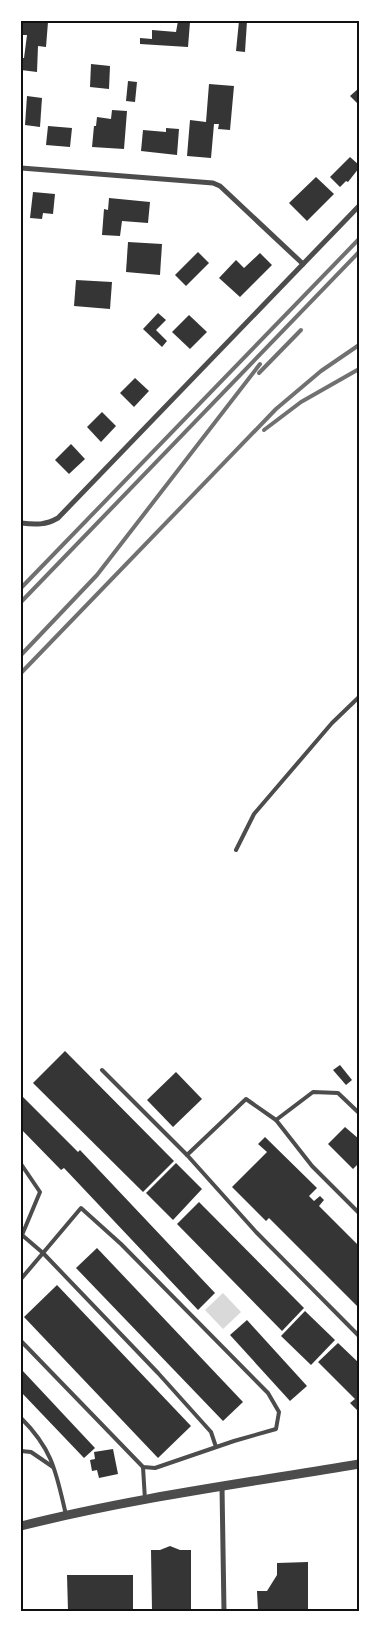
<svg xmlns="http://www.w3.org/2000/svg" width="380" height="1632" viewBox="0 0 380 1632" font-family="'Fira Sans',sans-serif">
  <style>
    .water { fill: #d9d9d9 }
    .building { fill: #353535 }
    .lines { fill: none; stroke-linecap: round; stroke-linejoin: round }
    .service { stroke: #4c4c4c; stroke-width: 4 }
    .minor { stroke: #4c4c4c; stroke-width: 5 }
    .tertiary { stroke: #4c4c4c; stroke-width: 9 }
    .rail { stroke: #707070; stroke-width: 4 }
    .neatline { fill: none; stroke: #111; stroke-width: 2 }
  </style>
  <rect width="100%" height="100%" fill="#fff"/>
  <polygon class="water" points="223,1293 241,1312 223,1329 205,1310"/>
  <g class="building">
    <polygon points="21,21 48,22 46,47 38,46 37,72 21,70 21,58 24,58 27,35 21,35"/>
    <polygon points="178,21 190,22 188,47 140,44 140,38 152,39 152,30 176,32"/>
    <polygon points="239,21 247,21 245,52 236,51"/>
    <polygon points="91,64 110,66 109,89 90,87"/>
    <polygon points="128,81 137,82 135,102 126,101"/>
    <polygon points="209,84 234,86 230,130 218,129 219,124 214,124 211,158 187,156 190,120 206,122"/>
    <polygon points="359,88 359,105 350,96"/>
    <polygon points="27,96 42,98 40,127 25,125"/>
    <polygon points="112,110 127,111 124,149 92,147 94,126 96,126 97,117 111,119"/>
    <polygon points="48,126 72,128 70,147 46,145"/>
    <polygon points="166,128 179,129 177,155 141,151 143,130 166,132"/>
    <polygon points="350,157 359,165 359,168 348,182 346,181 340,187 330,177"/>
    <polygon points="316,177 334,194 307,221 289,203"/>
    <polygon points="33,192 55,194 53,214 43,213 42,219 30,218"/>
    <polygon points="109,198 150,202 148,223 122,221 120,236 102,235 104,209 108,210"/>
    <polygon points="128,242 162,244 160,275 126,272"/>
    <polygon points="198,252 209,263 186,286 175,275"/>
    <polygon points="260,253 272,265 240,297 219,278 236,260 244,268"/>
    <polygon points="76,280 112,282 110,309 74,306"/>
    <polygon points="158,313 166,320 156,330 167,341 162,347 143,329"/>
    <polygon points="189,315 207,332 190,349 172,332"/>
    <polygon points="135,378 149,391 134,407 120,393"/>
    <polygon points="102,412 116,426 101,442 87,427"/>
    <polygon points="71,444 85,459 69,474 55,460"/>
    <polygon points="65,1051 174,1161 143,1192 33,1083"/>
    <polygon points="340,1065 352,1080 346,1085 333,1070"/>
    <polygon points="176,1072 202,1099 173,1127 147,1100"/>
    <polygon points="21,1095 78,1152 80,1150 215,1293 198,1310 64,1168 61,1170 21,1129"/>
    <polygon points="345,1127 359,1139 359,1163 353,1169 328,1144"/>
    <polygon points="265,1137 317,1188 309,1196 314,1201 320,1196 324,1200 319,1206 359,1246 359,1308 269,1218 266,1221 232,1187 267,1152 258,1144"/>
    <polygon points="176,1163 202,1189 173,1220 146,1193"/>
    <polygon points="199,1202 304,1308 282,1331 177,1224"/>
    <polygon points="97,1248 243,1402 223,1421 76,1268"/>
    <polygon points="57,1285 191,1426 158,1458 24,1317"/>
    <polygon points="305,1311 335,1340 311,1365 281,1336"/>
    <polygon points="247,1320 307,1386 290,1401 230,1335"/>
    <polygon points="338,1343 359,1363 359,1412 350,1403 355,1399 318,1362"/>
    <polygon points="21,1369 95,1448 84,1458 21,1392"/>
    <polygon points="113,1449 118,1474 99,1478 97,1470 92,1471 90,1460 95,1459 94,1452"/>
    <polygon points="170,1546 180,1550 191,1550 191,1611 152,1611 151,1550 160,1550"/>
    <polygon points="308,1562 308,1611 258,1611 257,1591 267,1591 277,1575 277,1563"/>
    <polygon points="67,1575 133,1575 133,1611 68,1611"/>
  </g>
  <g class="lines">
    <g class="service">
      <polyline points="236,850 254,814 332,723 359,697"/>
      <polyline points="102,1070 187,1155 256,1232 359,1336"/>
      <polyline points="276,1120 312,1166 359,1213"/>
      <polyline points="187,1155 246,1099 276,1120 313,1092 338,1093 359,1113"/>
      <polyline points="21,1164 40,1192 22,1235 43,1253 21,1279"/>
      <polyline points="21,1341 143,1467 155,1468 234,1441 276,1429 279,1412 268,1393 121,1244 81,1208 43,1253 158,1373 211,1432 216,1447"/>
      <path d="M21,1418C53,1450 56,1472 66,1515"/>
      <polyline points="21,1451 31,1452 53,1467"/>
      <polyline points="143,1467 145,1500"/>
    </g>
    <g class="minor">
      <polyline points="21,168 213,183 220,186 303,264"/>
      <path d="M21,523C36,525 46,525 58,518L359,206"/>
      <polyline points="222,1487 224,1611"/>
    </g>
    <path class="tertiary" d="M21,1526C132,1498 246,1483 359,1464"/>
    <g class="rail">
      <polyline points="259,373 301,330"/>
      <polyline points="264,430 301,402 359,369"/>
      <polyline points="21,588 359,239"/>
      <polyline points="21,602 359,252"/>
      <polyline points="21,655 97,575 260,364"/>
      <polyline points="21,673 276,409 321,371 359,345"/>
    </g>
  </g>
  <rect width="380" height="1632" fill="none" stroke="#ffffff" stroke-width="45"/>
  <rect x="22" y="22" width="336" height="1588" class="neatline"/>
</svg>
